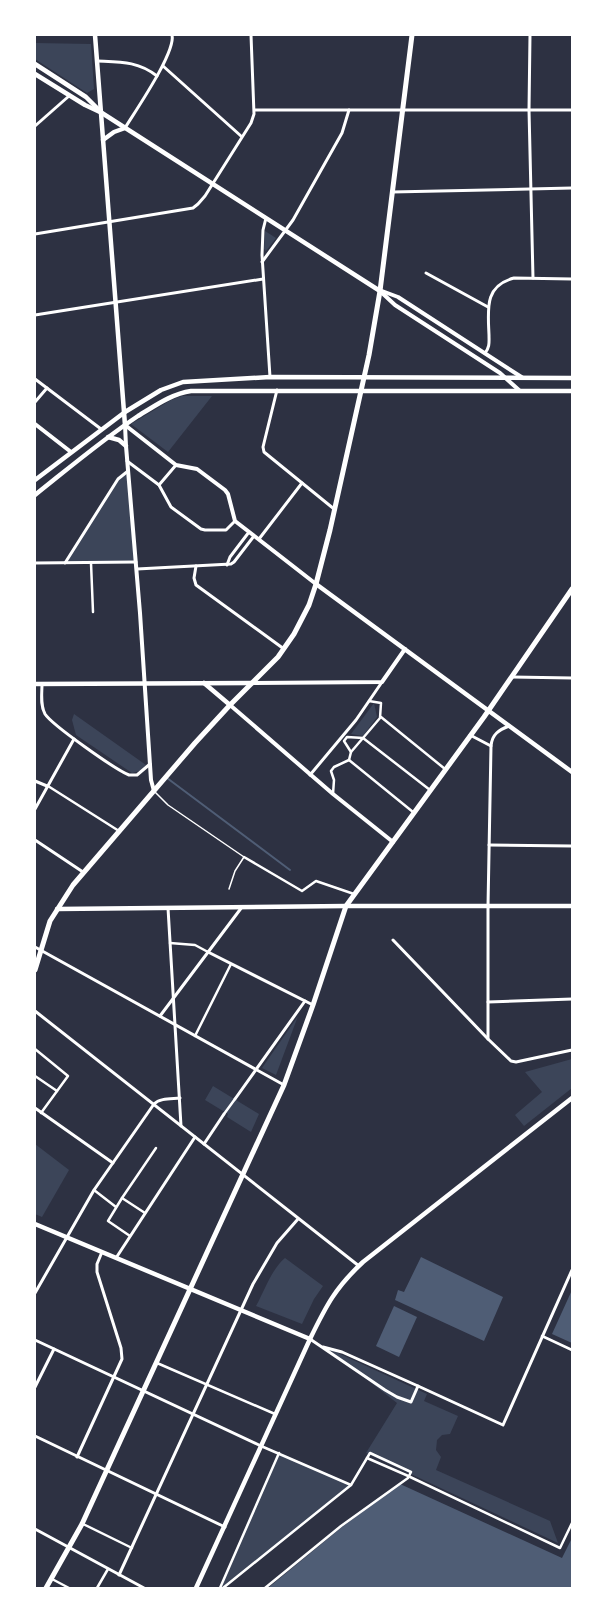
<svg xmlns="http://www.w3.org/2000/svg" width="607" height="1623" viewBox="0 0 607 1623" font-family="Lato,sans-serif">
  <style>
    .green { fill: #3c4559 }
    .water { fill: #4f5d75 }
    .lines { fill: none; stroke-linecap: round; stroke-linejoin: round }
    .stream { stroke: #4f5d75; stroke-width: 2 }
    .service { stroke: #fff; stroke-width: 1.5 }
    .pedestrian { stroke: #fff; stroke-width: 2.5 }
    .minor { stroke: #fff; stroke-width: 3 }
    .tertiary { stroke: #fff; stroke-width: 4 }
    .secondary { stroke: #fff; stroke-width: 4.5 }
    .primary { stroke: #fff; stroke-width: 5 }
  </style>
  <rect width="100%" height="100%" fill="#2d3142"/>
  <g class="green">
    <polygon points="35,43 91,44 94,89 87,93 35,59"/>
    <polygon points="265,231 276,238 266,251 264,249"/>
    <polygon points="182,396 212,396 168,452 131,424 171,400"/>
    <polygon points="128,471 136,562 65,563 118,479"/>
    <polygon points="374,703 377,717 363,736 351,734"/>
    <polygon points="74,714 146,765 140,771 132,773 76,735 72,720"/>
    <polygon points="298,1016 276,1075 262,1068"/>
    <polygon points="572,1059 572,1088 524,1126 515,1115 542,1092 525,1072"/>
    <polygon points="213,1086 259,1114 251,1132 227,1117 228,1114 205,1100"/>
    <polygon points="35,1144 69,1170 42,1217 35,1214"/>
    <path d="M285,1258L323,1286L314,1299L302,1324L256,1306C265,1290 271,1270 285,1258Z"/>
    <polygon points="327,1348 427,1394 424,1401 458,1416 450,1434 442,1435 437,1440 436,1450 441,1457 436,1470 550,1521 558,1543 366,1453 397,1403"/>
    <polygon points="279,1453 351,1485 223,1588 220,1588"/>
  </g>
  <g class="water">
    <polygon points="421,1257 503,1297 484,1341 395,1300 398,1290 404,1292"/>
    <polygon points="572,1290 572,1343 552,1334"/>
    <polygon points="394,1306 417,1317 399,1357 376,1346"/>
    <polygon points="400,1484 562,1558 572,1538 572,1588 268,1588 342,1527"/>
  </g>
  <g class="lines">
    <polyline class="stream" points="167,778 290,870"/>
    <polyline class="service" points="154,791 168,805 244,857 235,871 229,889"/>
    <g class="pedestrian">
      <polyline points="91,563 93,612"/>
      <polyline points="381,717 445,769"/>
      <polyline points="351,752 344,741 347,737 363,738 380,718 381,703 369,701"/>
      <polyline points="349,760 413,812"/>
      <polyline points="48,786 119,831"/>
      <polyline points="333,794 334,780 331,771 334,767 349,760 351,752 363,738 430,790"/>
      <polyline points="244,857 302,891 316,881 354,894"/>
      <polyline points="170,943 195,945 208,952"/>
      <polyline points="195,1036 231,964"/>
      <polyline points="35,1049 68,1076 41,1113"/>
      <polyline points="35,1076 57,1091"/>
      <polyline points="224,1114 235,1099"/>
      <polyline points="94,1190 116,1207"/>
      <polyline points="122,1198 108,1221 130,1236"/>
      <polyline points="145,1213 122,1198 156,1148"/>
      <polyline points="542,1336 572,1350"/>
      <polyline points="157,1363 275,1414"/>
      <polyline points="261,1446 351,1485"/>
      <polyline points="367,1458 406,1475 560,1548 572,1523"/>
      <polyline points="83,1524 132,1548"/>
      <polyline points="52,1579 69,1588"/>
      <polyline points="97,1588 108,1569"/>
      <polyline points="220,1588 279,1453"/>
      <polyline points="223,1588 351,1485 370,1453 411,1472 408,1478 341,1526 265,1588"/>
    </g>
    <g class="minor">
      <polyline points="530,35 529,110 533,278"/>
      <path d="M97,61C120,62 138,61 157,76"/>
      <polyline points="163,66 241,136"/>
      <polyline points="255,110 572,110"/>
      <polyline points="35,126 69,96"/>
      <path d="M125,128C136,110 176,52 172,35"/>
      <polyline points="392,192 572,188"/>
      <polyline points="266,218 263,230 262,255 270,377"/>
      <polyline points="35,234 193,208 198,204 205,196 251,123 254,114 251,35"/>
      <polyline points="262,262 293,220 342,133 349,110"/>
      <polyline points="426,273 488,307"/>
      <polyline points="35,315 263,279"/>
      <path d="M485,353C490,347 489,342 489,335C488,309 484,286 514,278L572,279"/>
      <polyline points="35,379 101,429"/>
      <polyline points="277,390 263,447 264,452 334,509"/>
      <polyline points="35,402 47,388"/>
      <polyline points="127,461 159,485 171,507 201,529 205,530 226,530 235,521"/>
      <polyline points="159,485 176,465"/>
      <polyline points="259,539 302,483"/>
      <polyline points="35,563 136,562"/>
      <polyline points="65,563 118,479 128,471"/>
      <polyline points="227,565 230,557 249,532"/>
      <polyline points="196,566 194,578 196,585 284,649"/>
      <polyline points="137,569 231,564 234,562 254,536"/>
      <polyline points="512,677 572,678"/>
      <path d="M42,684C42,694 40,705 45,714C52,725 116,770 129,775H137L150,764"/>
      <polyline points="470,735 491,746"/>
      <polyline points="310,775 356,720 382,682"/>
      <polyline points="35,781 47,786"/>
      <polyline points="35,809 74,739"/>
      <polyline points="35,840 83,872"/>
      <polyline points="489,845 572,846"/>
      <polyline points="168,908 181,1126"/>
      <polyline points="393,940 488,1039 511,1061 516,1062 572,1050"/>
      <polyline points="35,947 284,1085"/>
      <polyline points="208,952 313,1005"/>
      <polyline points="488,1002 572,999"/>
      <polyline points="35,1011 359,1266"/>
      <polyline points="160,1016 242,907"/>
      <path d="M488,1039V906L491,746C492,734 499,730 509,726"/>
      <polyline points="235,1099 305,1001"/>
      <polyline points="35,1108 113,1163"/>
      <polyline points="204,1144 224,1114"/>
      <polyline points="116,1258 195,1137"/>
      <path d="M35,1293L94,1190L154,1104C160,1098 171,1099 180,1098"/>
      <polyline points="310,1339 385,1390 397,1397 411,1402 418,1386 342,1352 323,1347"/>
      <polyline points="35,1340 261,1446"/>
      <polyline points="418,1386 503,1425 572,1270"/>
      <polyline points="35,1387 54,1349"/>
      <polyline points="35,1436 225,1527"/>
      <polyline points="77,1457 122,1359 121,1348 97,1272 97,1264 102,1252"/>
      <polyline points="35,1529 144,1588"/>
      <polyline points="119,1575 253,1284 277,1243 298,1219"/>
    </g>
    <g class="tertiary">
      <polyline points="380,291 395,305 500,373 520,391"/>
      <polyline points="382,291 398,297 523,378"/>
      <polyline points="35,424 71,452"/>
      <polyline points="125,425 126,446 140,613 151,780 154,791"/>
      <polyline points="125,425 176,465 197,469 225,490 228,494 235,521 316,584"/>
      <polyline points="253,683 382,682 405,649"/>
      <polyline points="230,705 333,794 393,842"/>
    </g>
    <g class="secondary">
      <polyline points="95,35 125,425"/>
      <polyline points="35,64 86,97 101,112"/>
      <polyline points="35,74 85,105 102,113 380,291"/>
      <polyline points="103,140 114,132 125,128"/>
      <polyline points="108,437 119,440 126,446"/>
      <polyline points="35,480 125,412 161,390 183,382 270,377 572,378"/>
      <path d="M35,495C69,468 102,440 138,416C155,406 171,394 191,391H572"/>
      <polyline points="316,584 572,772"/>
      <polyline points="204,683 230,705"/>
      <polyline points="35,684 253,683"/>
      <polyline points="57,909 346,906 572,906"/>
      <polyline points="35,1224 310,1339"/>
      <path d="M196,1588L310,1339C326,1306 335,1288 363,1262L572,1098"/>
    </g>
    <g class="primary">
      <polyline points="35,970 50,921 73,885 195,743 230,705 278,657 294,634 309,605 316,584 330,530 369,355 380,291 412,35"/>
      <polyline points="46,1588 82,1524 284,1085 313,1005 346,906 484,717 572,589"/>
    </g>
  </g>
  <rect width="607" height="1623" fill="none" stroke="#ffffff" stroke-width="72"/>
</svg>
